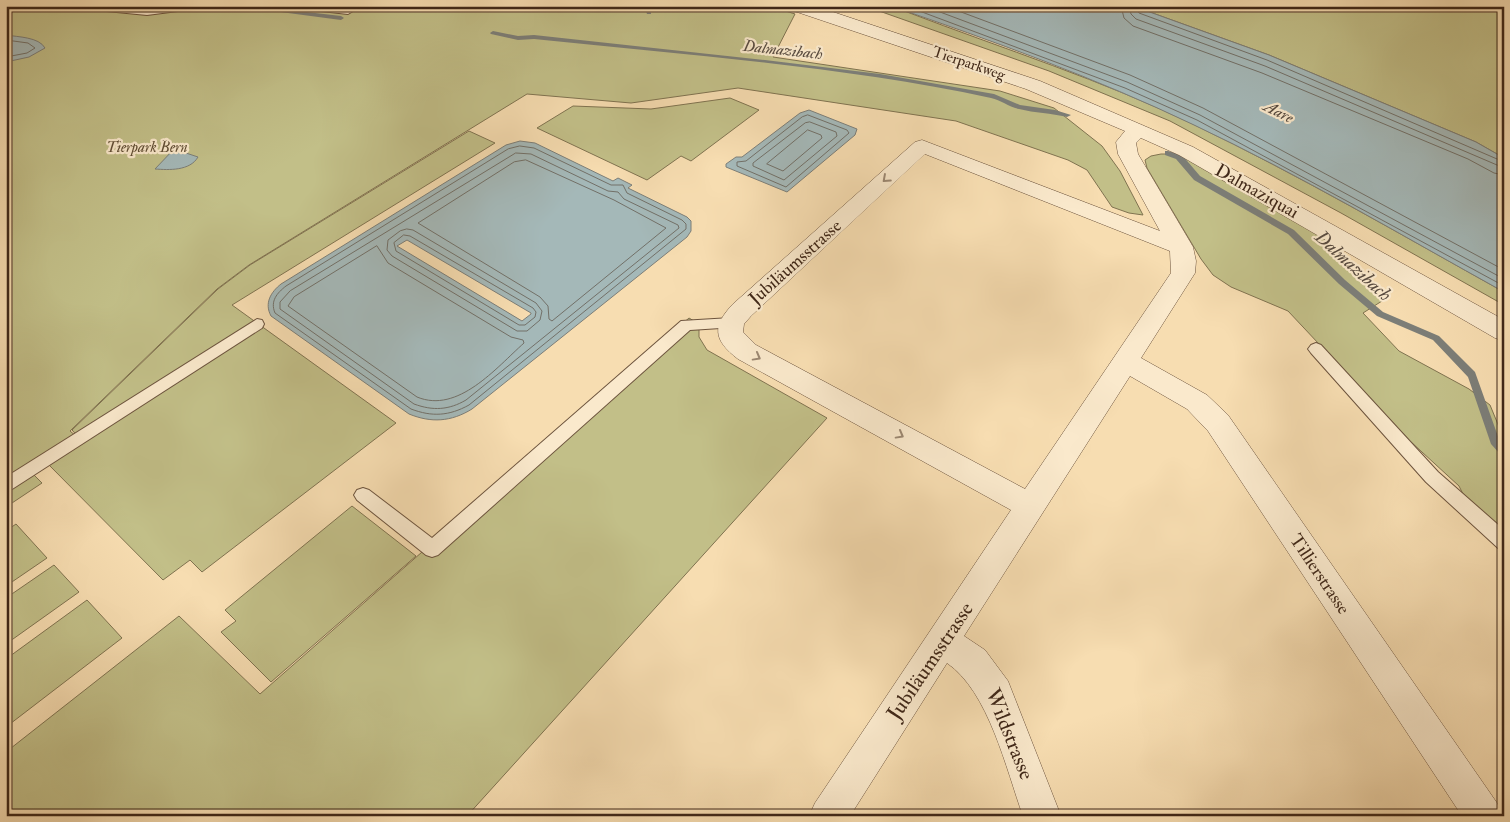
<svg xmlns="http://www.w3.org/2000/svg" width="1510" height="822" viewBox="0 0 1510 822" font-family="'IM FELL Double Pica',serif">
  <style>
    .green { fill: #c2bf88; stroke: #807350 }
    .water { fill: #a4b8b8; stroke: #7c7e78; fill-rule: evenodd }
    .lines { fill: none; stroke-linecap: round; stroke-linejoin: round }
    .shore { stroke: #727068; stroke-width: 1 }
    .stream { fill: #7c7e78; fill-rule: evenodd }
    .service-casing { stroke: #6d543e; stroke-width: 2 }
    .minor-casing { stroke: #6d543e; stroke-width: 1 }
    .service { fill: #fae9cc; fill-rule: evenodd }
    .minor { fill: #fae9cc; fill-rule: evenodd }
    .oneway { stroke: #9c8872 }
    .labels { text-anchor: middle; stroke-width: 4.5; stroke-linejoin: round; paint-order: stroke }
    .far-street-label { font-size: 15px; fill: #3f2718; stroke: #fae9cc }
    .far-park-label { font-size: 15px; font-style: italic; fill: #604d34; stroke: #fae9cc }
    .far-water-label { font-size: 16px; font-style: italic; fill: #584b40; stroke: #fae9cc }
    .street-label { font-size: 18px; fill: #3f2718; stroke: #fae9cc }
    .water-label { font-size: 19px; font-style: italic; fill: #584b40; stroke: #fae9cc }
    .near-street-label { font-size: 21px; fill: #3f2718; stroke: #fae9cc }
  </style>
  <rect width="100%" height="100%" fill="#f7ddb1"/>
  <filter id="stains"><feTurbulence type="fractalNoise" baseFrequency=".004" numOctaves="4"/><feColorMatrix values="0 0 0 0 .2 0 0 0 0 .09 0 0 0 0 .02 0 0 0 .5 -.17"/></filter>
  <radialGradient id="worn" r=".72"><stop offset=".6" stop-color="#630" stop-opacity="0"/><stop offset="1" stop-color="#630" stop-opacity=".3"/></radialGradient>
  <g class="green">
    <polygon points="6,6 770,6 795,14 773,57 1000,91 1054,108 1102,146 1120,171 1143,215 1129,213 1112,207 1087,170 1068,160 956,121 738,88 631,103 527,94 249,265 217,289 70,431 83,442 72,430 218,289 250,265 469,131 495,143 232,305 396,423 202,572 190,560 163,580 48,464 33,474 42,483 6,507"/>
    <path d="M865,6H891L907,12C1004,49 1102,80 1195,125C1300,176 1402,235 1504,292V305L1341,213L1170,121L1049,71Z"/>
    <polygon points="1133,6 1504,6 1504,158 1476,142 1269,55"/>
    <polygon points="730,98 759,110 691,161 681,156 647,180 537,128 573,106 651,109"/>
    <polygon points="1161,154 1178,154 1317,232 1365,277 1382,301 1363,313 1399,351 1469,389 1490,405 1504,439 1504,535 1468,504 1459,486 1410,441 1288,311 1231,287 1213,275 1201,259 1147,168 1145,160 1151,156"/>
    <polygon points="689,318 699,324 699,337 707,350 827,418 467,816 6,816 6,752 179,616 260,694"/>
    <polygon points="352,506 416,556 271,682 221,632 236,621 225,610"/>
    <polygon points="16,524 47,558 6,586 6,531"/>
    <polygon points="54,565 79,592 6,644 6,598"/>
    <polygon points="87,600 122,638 6,727 6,659"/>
  </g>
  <g class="water">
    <path d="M891,6H1133L1269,55L1476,142L1504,158V292C1401,235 1300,175 1194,125C1096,78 993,41 891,6Z"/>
    <path d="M6,35C18,37 39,37 45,48L29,57L6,62Z"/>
    <polygon points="809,110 857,129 855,135 787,192 726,167 726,164 736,157 742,157 800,113"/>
    <path d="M520,141L535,143L613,181L618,178L632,185L628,188L687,217L691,221V231L687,237L472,409C451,422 431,423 409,414L271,316C264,303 271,292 281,284L506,145ZM407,240L531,313V314L522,321L397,246Z"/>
    <path d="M174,149L198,157C190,171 169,170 155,169Z"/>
  </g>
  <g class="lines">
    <g class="shore">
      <polyline points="906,6 1125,88 1197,120 1504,286"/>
      <polyline points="924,6 1127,82 1200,115 1504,279"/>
      <polyline points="945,6 1130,75 1203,108 1504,270"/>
      <polyline points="1121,6 1124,18 1133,26 1262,73 1468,159 1494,173 1504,175"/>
      <polyline points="1129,6 1131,14 1136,19 1265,66 1504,168"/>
      <polyline points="1135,6 1139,13 1267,60 1504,162"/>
      <polyline points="6,40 28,43 35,48 27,53 6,57"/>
      <polygon points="808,115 847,130 849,133 786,187 737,166 737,162 746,161 802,117"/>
      <polygon points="810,122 836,132 837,136 784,180 753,166 753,163 805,123"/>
      <polygon points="808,130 821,135 822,138 783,171 767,164"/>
      <path d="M520,146L534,148L611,185H623L627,193L682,220L686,224V229L469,405C449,416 432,417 411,409L275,313C270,301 277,293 286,286L508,149Z"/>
      <path d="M516,153L531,154L608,191L618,192L624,199L678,225L679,228L466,400C449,410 433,411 414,404L280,309V302L290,291Z"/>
      <polygon points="526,160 614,200 666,228 552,321 549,319 548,306 540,297 418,223 514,162"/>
      <polygon points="407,229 413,230 536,303 542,311 540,320 527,331 517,331 392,256 387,250 388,240 400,231"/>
      <polygon points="404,235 410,236 533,308 536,312 535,317 525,325 519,325 396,251 394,243"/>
      <path d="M377,246L388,263L511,337L523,340L524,343C496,368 458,414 417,397L288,306L294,297Z"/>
    </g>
    <g class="stream">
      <polygon points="234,6 255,6 341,16 344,18 341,20"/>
      <polygon points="597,6 604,6 599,10 596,8"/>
      <polygon points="644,6 650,6 651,14 647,14"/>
      <path d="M493,31L518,36L534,35L765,60L880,74L994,94L1020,105L1055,110L1071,115L1067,117C1051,113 1035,113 1019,109C1009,107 1001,100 991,98C841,66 686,55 534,39L518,40L491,34L490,33Z"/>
      <polygon points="1165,151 1168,151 1182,155 1200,176 1294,230 1345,280 1383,312 1439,336 1475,372 1500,442 1504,445 1504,455 1500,454 1491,444 1468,377 1433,340 1377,316 1339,284 1288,234 1194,180 1176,159 1165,155"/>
    </g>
    <defs>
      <g id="service">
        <polygon points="81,6 147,9 198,6 193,9 147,15 86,9"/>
        <path d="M298,6C313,6 341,2 353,11L348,14L303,9Z"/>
        <polygon points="731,318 736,319 738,323 736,327 690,330 438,555 432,557 426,555 357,500 354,495 357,490 363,488 369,490 432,538 681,321"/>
        <polygon points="257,319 262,320 264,324 262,328 6,493 6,477"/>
        <polygon points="1316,343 1321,345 1438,472 1504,530 1504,550 1498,548 1426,482 1311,353 1308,349 1311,345"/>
      </g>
      <path id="minor" d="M789,6H815L1040,81L1193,147L1504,320V341L1495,338L1179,155L1141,138L1136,143L1138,154L1193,247L1196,261L1195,273L1141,358L1207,395L1228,415L1497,803L1503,816H1462L1208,431L1187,409L1130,376L964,636L985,650L1008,681L1061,816H1023C1006,769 989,692 947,663L850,816H809L815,803L1011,510L738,359C713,340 712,326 733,304L915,142L922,140L1160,231L1118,154L1116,142L1125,131L1026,89L791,10ZM925,154L1170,251L1171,273L1025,489L756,345L743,332L744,324L751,316Z"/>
    </defs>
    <use href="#service" class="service-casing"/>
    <use href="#minor" class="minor-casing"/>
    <use href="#service" class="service"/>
    <use href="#minor" class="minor"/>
  </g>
  <defs><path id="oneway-chevron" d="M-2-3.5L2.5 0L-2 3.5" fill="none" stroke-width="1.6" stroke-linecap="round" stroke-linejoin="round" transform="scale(1.25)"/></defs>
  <g class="oneway">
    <use href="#oneway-chevron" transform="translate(886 179) rotate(138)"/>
    <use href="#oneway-chevron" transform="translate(757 357) rotate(29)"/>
    <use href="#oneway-chevron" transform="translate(900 435) rotate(29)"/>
  </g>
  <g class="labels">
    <g class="far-street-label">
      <text transform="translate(969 63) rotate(19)" y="5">Tierparkweg</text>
    </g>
    <g class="far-park-label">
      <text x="147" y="152">Tierpark Bern</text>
    </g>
    <g class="far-water-label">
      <text transform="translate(783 49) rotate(6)" y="6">Dalmazibach</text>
      <text transform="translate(1279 111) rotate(27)" y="6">Aare</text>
    </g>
    <g class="street-label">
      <text transform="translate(1257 191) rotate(29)" y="6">Dalmaziquai</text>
      <text transform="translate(795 262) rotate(-42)" y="6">Jubiläumsstrasse</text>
      <text transform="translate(1320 574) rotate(56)" y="6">Tillierstrasse</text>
    </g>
    <g class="water-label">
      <text transform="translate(1354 265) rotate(42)" y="7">Dalmazibach</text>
    </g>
    <g class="near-street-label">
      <text transform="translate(930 661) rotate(-56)" y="7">Jubiläumsstrasse</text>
      <text transform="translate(1010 734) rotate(68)" y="7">Wildstrasse</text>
    </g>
  </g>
  <rect width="1510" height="822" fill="none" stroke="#f7ddb1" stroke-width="25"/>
  <rect x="8" y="8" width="1495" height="807" fill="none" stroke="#3f2718" stroke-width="2.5"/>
  <rect x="12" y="12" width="1485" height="797" fill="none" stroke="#3f2718"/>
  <rect width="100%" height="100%" filter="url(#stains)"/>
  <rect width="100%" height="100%" fill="url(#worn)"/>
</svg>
